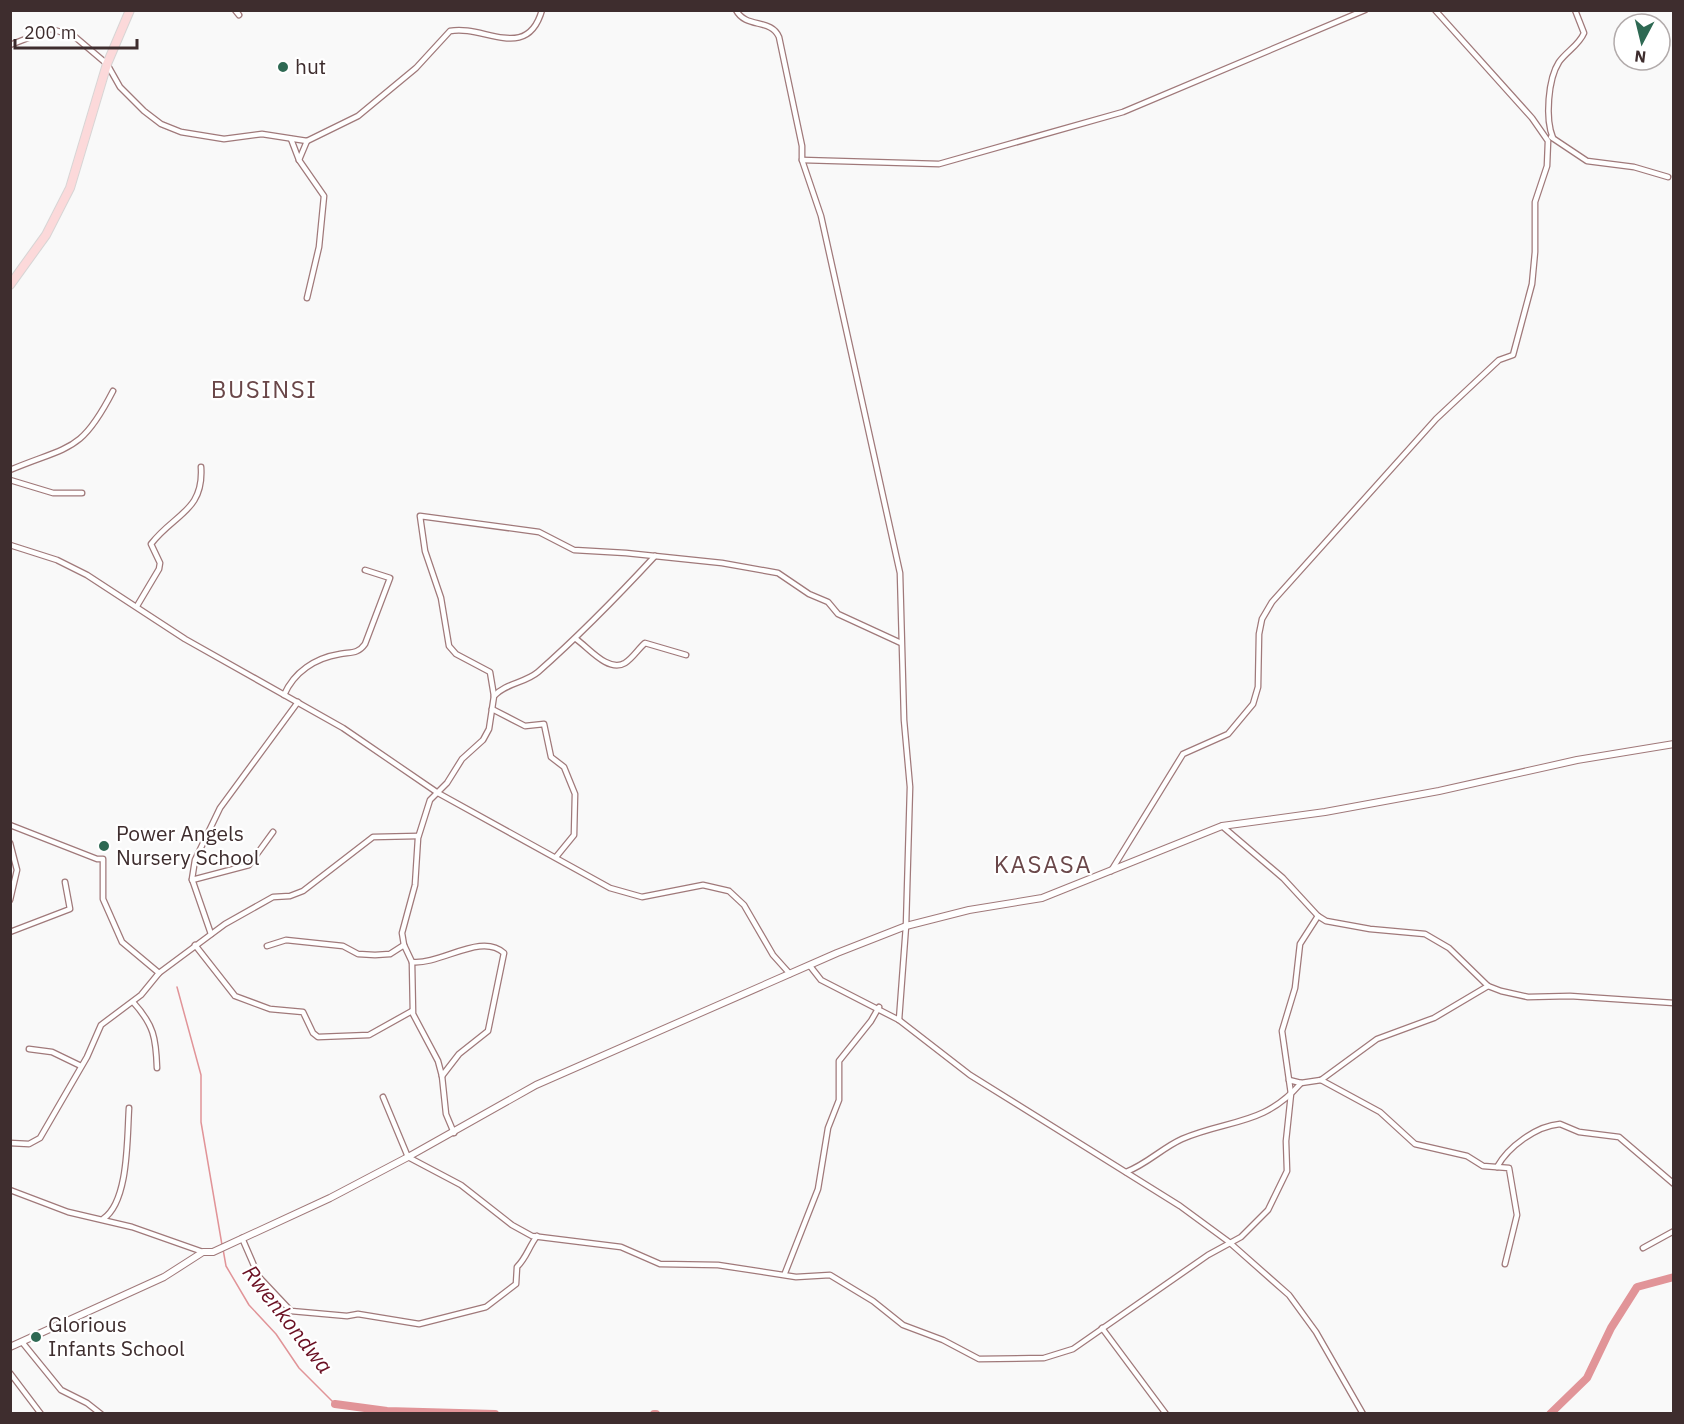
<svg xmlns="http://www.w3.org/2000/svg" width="1684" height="1424" viewBox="0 0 1684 1424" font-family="'IBM Plex Sans',sans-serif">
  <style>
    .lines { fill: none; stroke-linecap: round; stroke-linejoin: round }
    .stream { stroke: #e19498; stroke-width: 1.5 }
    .river { stroke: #e19498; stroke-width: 8 }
    .minor-casing { stroke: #a0797a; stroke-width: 7 }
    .tertiary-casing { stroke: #a0797a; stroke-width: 8 }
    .primary-casing { stroke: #d8d5d5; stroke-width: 10 }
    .minor { stroke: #fff; stroke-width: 4.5 }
    .tertiary { stroke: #fff; stroke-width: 6 }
    .primary { stroke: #fcd9da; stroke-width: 8 }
    .poi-dot { fill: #2e6953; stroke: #fff; stroke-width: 2 }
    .labels { text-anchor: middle; stroke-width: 4.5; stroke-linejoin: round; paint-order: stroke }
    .poi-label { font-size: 21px; fill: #3e2d2e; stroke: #fff; text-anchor: start }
    .water-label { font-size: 22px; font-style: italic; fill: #6a0f22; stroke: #fff }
    .quarter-label { font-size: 24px; letter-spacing: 1.5px; fill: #6a4749; stroke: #fff }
  </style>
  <rect width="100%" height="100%" fill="#f9f9f9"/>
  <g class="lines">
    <g class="stream">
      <polyline points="177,987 201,1075 201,1122 222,1245"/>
      <polyline points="223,1249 226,1266 249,1305 276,1334 299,1368 335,1404"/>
    </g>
    <g class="river">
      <polyline points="335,1404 387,1411 495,1414"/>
      <polyline points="654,1414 656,1414"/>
      <polyline points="1550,1414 1587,1378 1611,1328 1637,1287 1674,1277"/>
    </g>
    <defs>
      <g id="minor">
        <polyline points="235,10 239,15"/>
        <path d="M736,10C746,29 771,18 779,37L802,146V160L821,216L900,573L904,720L910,787L906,926L899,1020"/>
        <path d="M10,45L51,29L74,36L107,64L120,87L144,111L161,124L181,132L224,139L262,134L307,141L358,116L416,68L450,31C483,24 527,63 542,10"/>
        <polyline points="1551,137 1587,161 1634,167 1668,177"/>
        <path d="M1553,138C1545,119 1548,79 1559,62C1567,51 1579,45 1584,33L1575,10"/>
        <polyline points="291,139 299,160 324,196 319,247 307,298"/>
        <polyline points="299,160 307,141"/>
        <polyline points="802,160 939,164 1123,112 1365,10"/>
        <path d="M10,470C70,445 81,453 113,391"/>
        <polyline points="10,480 53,493 82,493"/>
        <polyline points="10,545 57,560 87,575 185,639 343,728 438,793 610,888 642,897 703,885 729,891 744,905 773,955 790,974"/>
        <path d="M137,606L159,569L160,563L151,544C174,514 204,511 201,467"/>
        <path d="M576,639C588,647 608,673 625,663C633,658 638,649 645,643L686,655"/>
        <path d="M284,695C294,672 315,658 340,654C351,652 358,654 365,644L390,578L365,570"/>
        <path d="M494,696C506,683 525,683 538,672C580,635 617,597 655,556"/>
        <polyline points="492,709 525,726 544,724 551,757 564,767 575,794 574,835 556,857"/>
        <polyline points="10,825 97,859 103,859 103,899 122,942 159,973"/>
        <polyline points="1222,826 1283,878 1318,916 1326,921 1370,929 1425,934 1449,948 1488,986 1501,991 1528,997 1570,996 1674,1003"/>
        <polyline points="10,843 17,870 10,900"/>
        <polyline points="1111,871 1183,754 1228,734 1253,704 1258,687 1259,634 1262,619 1272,602 1436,419 1499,360 1513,355 1532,284 1535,252 1535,202 1547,166 1548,141 1532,118 1435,10"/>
        <polyline points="192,880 249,865 273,832"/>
        <polyline points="10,932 70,909 65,882"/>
        <polyline points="211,934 192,879 195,860 220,808 298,702"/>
        <polyline points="195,945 235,996 270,1009 303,1012 313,1033 318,1037 369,1035 412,1011"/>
        <polyline points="267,946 286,940 343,946 358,954 375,955 390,954 404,945"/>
        <path d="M412,962C441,965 481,932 504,953L488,1031L459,1054L442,1076"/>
        <polyline points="810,966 821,980 899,1020 970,1075 1180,1206 1229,1242 1289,1295 1316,1332 1363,1414"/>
        <path d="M133,1002C154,1025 156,1038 157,1068"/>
        <polyline points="29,1049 52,1052 81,1066"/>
        <polyline points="1289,1080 1301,1083 1321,1080 1377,1039 1434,1018 1488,986"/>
        <polyline points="1321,1080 1380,1112 1415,1144 1467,1156 1483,1166 1509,1168 1517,1215 1505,1264"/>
        <polyline points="383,1097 408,1157 461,1185 512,1225 532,1236 621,1247 660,1264 718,1265 796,1277 830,1275 873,1301 903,1325 943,1340 979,1359 1044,1358 1073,1349 1208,1255 1241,1237 1268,1210 1287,1171 1286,1141 1291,1094 1282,1031 1295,988 1300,944 1318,916"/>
        <polyline points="454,1133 446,1114 442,1076 438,1061 413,1014 412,962 404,945 402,933 415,885 418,838 430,800 447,783 462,759 483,740 489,729 494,696 490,672 456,654 449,646 441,598 425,551 420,516 539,532 574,550 626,553 722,563 778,573 809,594 828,602 838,614 901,643"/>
        <polyline points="10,1143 29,1144 40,1138 87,1057 101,1025 141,995 159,973 225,924 273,897 290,896 303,891 373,837 418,836"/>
        <path d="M1497,1167C1508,1147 1536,1126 1560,1124L1579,1132L1619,1137L1674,1184"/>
        <path d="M1126,1172C1147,1164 1162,1148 1182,1139C1229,1119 1264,1126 1301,1083"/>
        <polyline points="10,1190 68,1212 132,1227 203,1252"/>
        <path d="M103,1219C129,1202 127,1137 129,1108"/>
        <path d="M242,1238L259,1277L291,1311L347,1316L358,1314L419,1324L486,1307L516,1284L517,1267C527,1257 528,1248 537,1236"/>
        <polyline points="1643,1248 1674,1231"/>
        <polyline points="785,1273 818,1189 828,1128 839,1100 839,1061 871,1021 879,1007"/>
        <polyline points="1102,1328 1166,1414"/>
        <polyline points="22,1342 61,1390 87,1403 101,1414"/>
        <polyline points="10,1373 41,1414"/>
      </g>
      <polyline id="tertiary" points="10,1347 164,1277 203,1252 213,1252 330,1198 408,1157 536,1085 837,953 906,926 969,910 1042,898 1222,826 1325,812 1439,791 1577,760 1674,744"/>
      <polyline id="primary" points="10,285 46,235 70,188 107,64 130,10"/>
    </defs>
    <use href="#minor" class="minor-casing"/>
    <use href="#tertiary" class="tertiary-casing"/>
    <use href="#primary" class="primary-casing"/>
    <use href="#minor" class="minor"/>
    <use href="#tertiary" class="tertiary"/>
    <use href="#primary" class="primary"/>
  </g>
  <g class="poi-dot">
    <circle cx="283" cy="67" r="6"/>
    <circle cx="104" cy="846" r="6"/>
    <circle cx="36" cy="1337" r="6"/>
  </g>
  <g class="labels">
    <g class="poi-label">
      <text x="295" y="74">hut</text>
      <text x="116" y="841">Power Angels<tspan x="116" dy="24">Nursery School</tspan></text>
      <text x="48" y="1332">Glorious<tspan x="48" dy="24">Infants School</tspan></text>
    </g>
    <g class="water-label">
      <text transform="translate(288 1319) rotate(52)" y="8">Rwenkondwa</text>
    </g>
    <g class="quarter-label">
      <text x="264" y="398">BUSINSI</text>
      <text x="1043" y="873">KASASA</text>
    </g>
  </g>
  <rect width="1684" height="1424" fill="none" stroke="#3e2d2e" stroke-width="24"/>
  <g transform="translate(1642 42) rotate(187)"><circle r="28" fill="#ffffff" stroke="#b2abab" stroke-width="1.5"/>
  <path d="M0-4.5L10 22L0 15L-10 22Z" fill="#2e6953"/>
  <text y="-9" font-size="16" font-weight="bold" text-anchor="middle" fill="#3e2d2e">N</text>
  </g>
  <path d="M15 39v9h122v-9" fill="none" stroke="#3e2d2e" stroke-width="3"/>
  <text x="24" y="39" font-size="18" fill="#3e2d2e" stroke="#ffffff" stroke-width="4.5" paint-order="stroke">200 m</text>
</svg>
